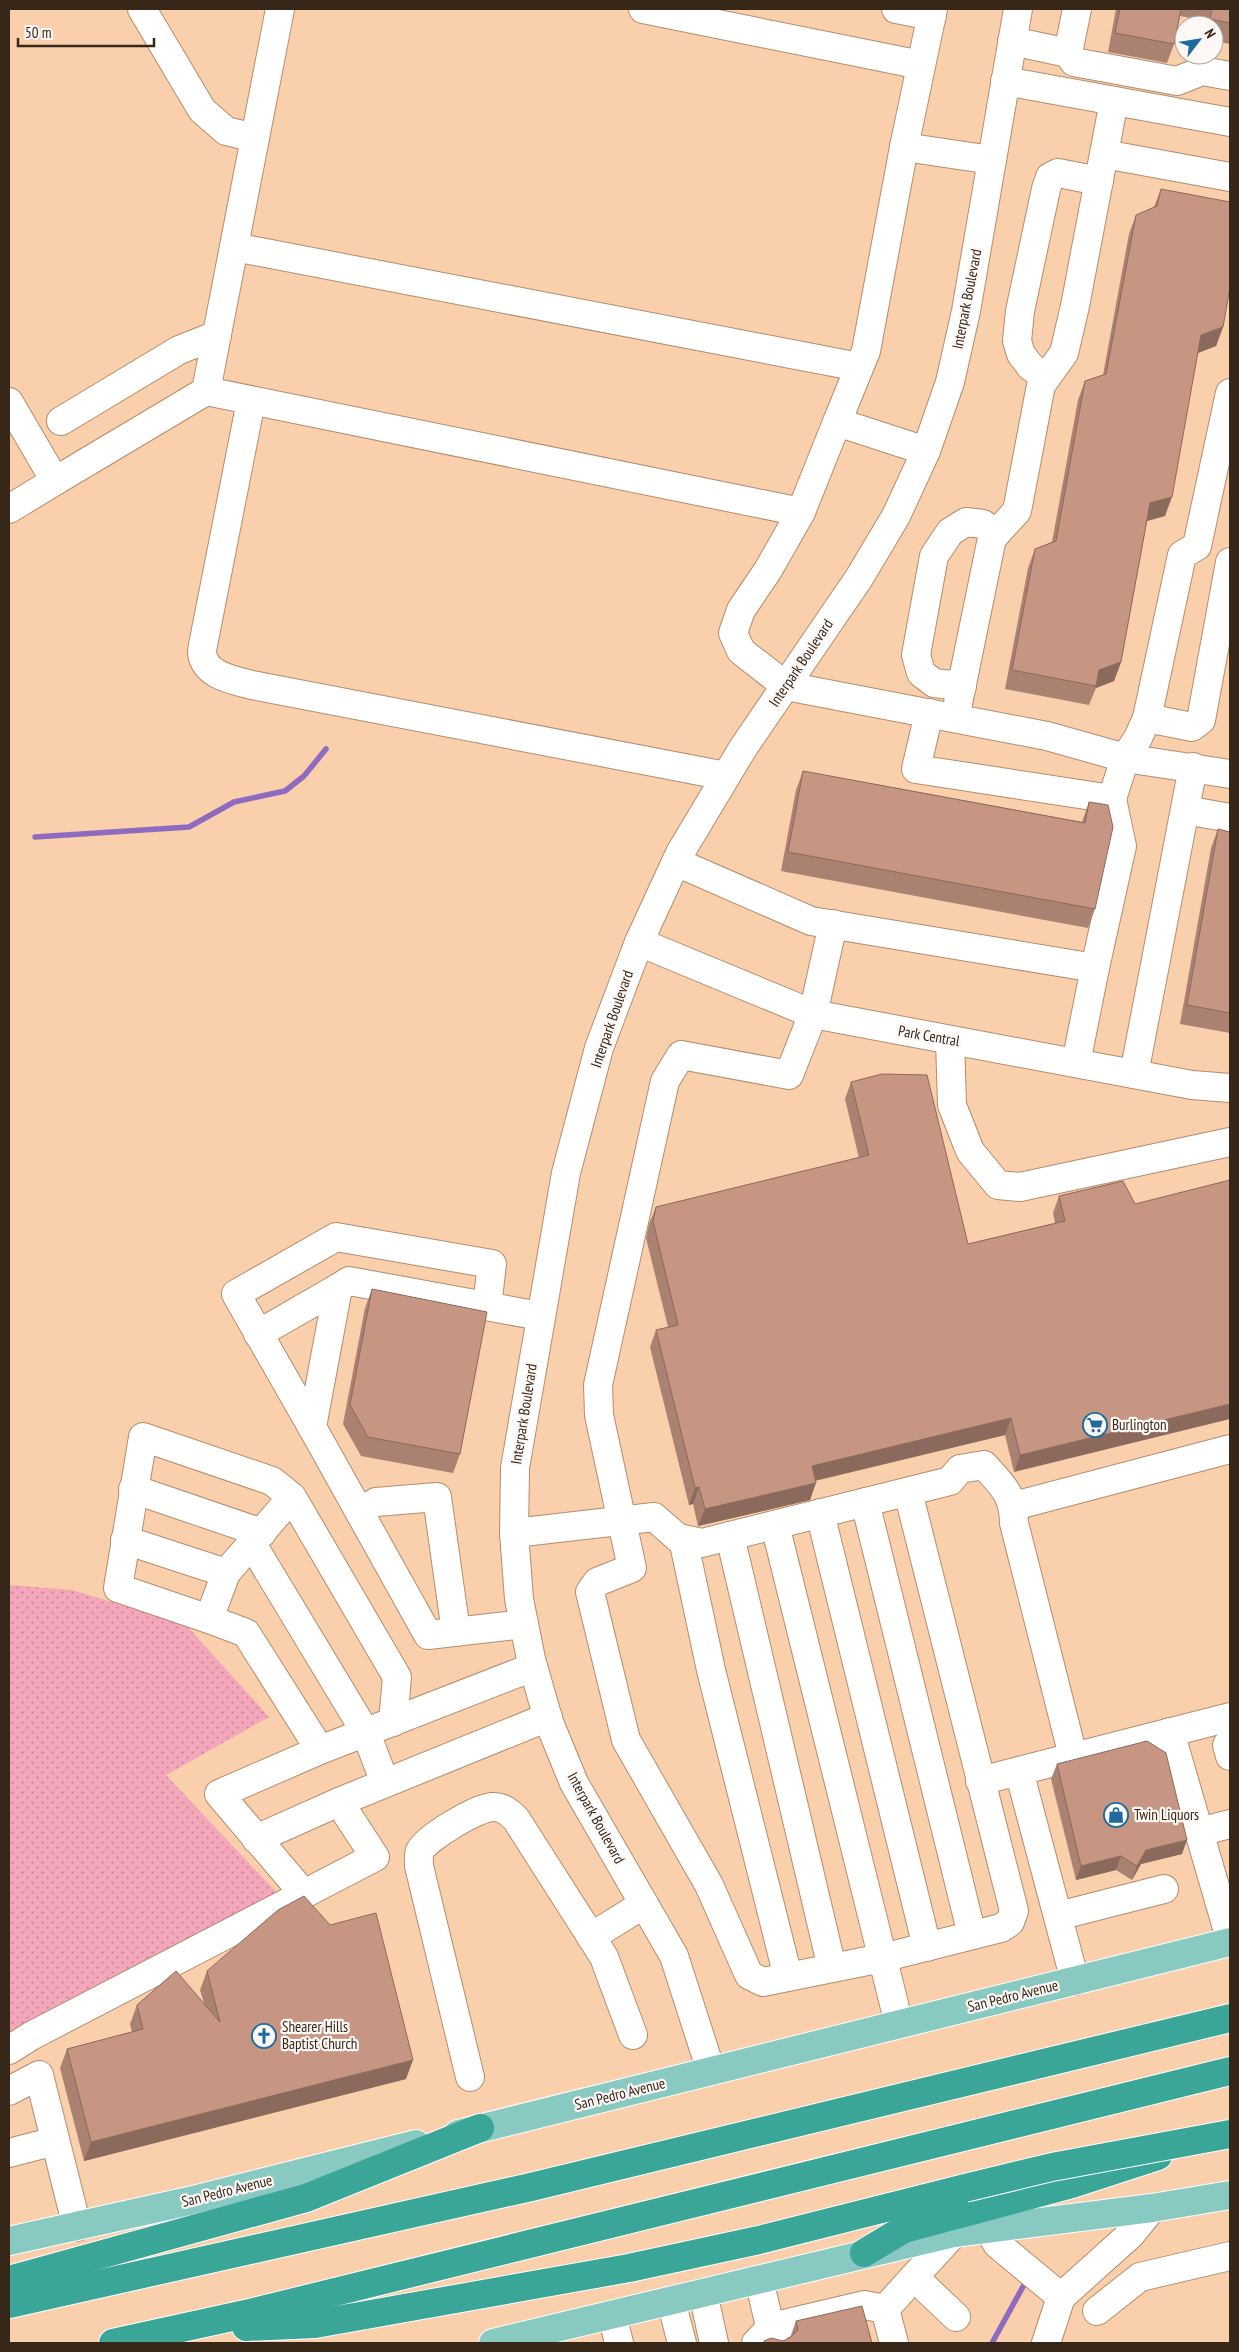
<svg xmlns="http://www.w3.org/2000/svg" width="1239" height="2352" viewBox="0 0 1239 2352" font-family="'PT Sans Narrow',sans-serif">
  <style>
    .grass { fill: url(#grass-dots) }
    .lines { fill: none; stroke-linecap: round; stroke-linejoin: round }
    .stream { stroke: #8f6bbf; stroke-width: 5.5 }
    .minor-casing { stroke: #b48d6c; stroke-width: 30 }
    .major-casing { stroke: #fff; stroke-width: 30 }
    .highway-casing { stroke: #fff; stroke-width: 30 }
    .minor { stroke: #fff; stroke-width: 28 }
    .major { stroke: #88cac1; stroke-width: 28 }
    .highway { stroke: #39a697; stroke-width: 28 }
    .highway-bridge-casing { stroke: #fff; stroke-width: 30; stroke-linecap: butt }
    .highway-bridge { stroke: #39a697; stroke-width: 28 }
    .wall { fill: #ab8171 }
    .shaded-wall { fill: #8b695c }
    .building { fill: #c79683; stroke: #8b695c }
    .labels { text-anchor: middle; stroke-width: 4.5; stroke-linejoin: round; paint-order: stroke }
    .street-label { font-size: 15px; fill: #362719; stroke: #fdf8f5 }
    .poi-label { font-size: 15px; fill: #362719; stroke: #fdf8f5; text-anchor: start }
  </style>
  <defs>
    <pattern id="grass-dots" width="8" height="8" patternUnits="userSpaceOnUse" patternTransform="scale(1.25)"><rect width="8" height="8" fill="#f4a6bb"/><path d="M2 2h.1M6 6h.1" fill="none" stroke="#c68797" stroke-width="1.8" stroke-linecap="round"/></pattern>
  </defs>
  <rect width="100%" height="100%" fill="#f9cfac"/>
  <polygon class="grass" points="9,1585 72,1590 186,1625 269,1717 166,1775 276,1892 9,2038"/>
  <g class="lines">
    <g class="stream">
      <polyline points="35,837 189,827 234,802 285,791 304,776 326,749"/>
      <polyline points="992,2343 1025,2283"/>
    </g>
    <defs>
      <g id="minor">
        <polyline points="142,9 202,110 226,131 255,138"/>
        <polyline points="643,9 921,65"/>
        <polyline points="896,9 932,16"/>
        <polyline points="1077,9 1068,53 1074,62 1177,81 1202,71 1230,76"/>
        <polyline points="1012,41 1068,53"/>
        <polyline points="1005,81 1230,122"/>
        <polyline points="904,147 933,9"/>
        <polyline points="1104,154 1230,177"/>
        <polyline points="234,247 859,367"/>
        <polyline points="1046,378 1030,366 1021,354 1017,341 1020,311 1046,189 1050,177 1058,173 1099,181"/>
        <polyline points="206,391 280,9"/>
        <path d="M251,401L206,630C205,637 202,646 202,653C205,676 234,680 252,685L726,776"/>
        <polyline points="9,402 55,481 9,509"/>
        <polyline points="61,421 179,350 217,335"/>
        <polyline points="837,422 866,351 904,147 992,160"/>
        <polyline points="55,481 206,391 801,512 768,570 741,610 733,633 741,651 786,686 1047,736 1125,758 1230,774"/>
        <polyline points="801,512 837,422 926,451"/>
        <polyline points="962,686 934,683 921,673 916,655 934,556 950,532 966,522 983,524 996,534"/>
        <polyline points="929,713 916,769 1112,799 1125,758 1138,738 1147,718 1182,555 1197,546 1230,393"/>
        <polyline points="955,718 992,538 1017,511 1041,385 1064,353 1075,306 1114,101"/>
        <polyline points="1147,718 1192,727 1201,720 1230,562"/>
        <polyline points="1185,810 1230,818"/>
        <polyline points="676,862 811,921 1095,968 1076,1063"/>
        <polyline points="833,924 813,1014 789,1075 681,1055 665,1081 598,1385 599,1415 632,1568 597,1582 590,1592 626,1740 709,1885 749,1975 763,1982 882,1958 1001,1928 1010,1922 1014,1911 908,1492"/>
        <polyline points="639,942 813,1014 1192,1085 1230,1088"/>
        <polyline points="1095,968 1122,846 1112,799"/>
        <polyline points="950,1040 952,1105 970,1151 998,1185 1020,1187 1230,1142"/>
        <polyline points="1134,1074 1193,767"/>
        <polyline points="258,1334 338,1288"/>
        <polyline points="312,1427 236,1294 336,1237 492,1264 487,1306"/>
        <polyline points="133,1489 262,1533"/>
        <polyline points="292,1497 226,1573 209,1619 118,1588 143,1437 272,1481 292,1497 397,1677 393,1722"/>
        <polyline points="865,1502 972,1935"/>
        <polyline points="1014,1506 1230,1449"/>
        <polyline points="359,1511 376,1502 437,1497 456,1632"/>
        <polyline points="820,1513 927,1947"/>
        <polyline points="775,1525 899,2024"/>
        <path d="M514,1533L654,1517L678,1538L702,1543L950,1481L960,1469L984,1465C1002,1485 1014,1495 1014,1523L1073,1756"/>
        <polyline points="730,1536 832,1968"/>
        <polyline points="683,1539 711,1670 788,1977"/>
        <polyline points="125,1540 226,1573"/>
        <polyline points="252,1544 366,1733 385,1783"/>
        <polyline points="209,1619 246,1633 320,1750 219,1794 304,1894"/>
        <polyline points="524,1624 428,1635 312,1427 338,1288 349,1281 540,1316"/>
        <polyline points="1170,1732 1230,1938"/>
        <polyline points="1227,1745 1230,1756"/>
        <polyline points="320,1750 533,1667"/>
        <polyline points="1019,1771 1075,1981"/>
        <polyline points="980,1781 1230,1717"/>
        <polyline points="1199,1832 1230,1824"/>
        <polyline points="256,1839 339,1802"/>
        <polyline points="1058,1916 1164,1889"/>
        <polyline points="591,1937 644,1904"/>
        <polyline points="9,2050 31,2036 375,1857 339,1802 548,1717"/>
        <polyline points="711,2071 674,1956 574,1783 549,1722 531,1659 519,1599 514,1533 515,1468 566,1173 599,1048 639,942 680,853 743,748 859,578 896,516 926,451 950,382 966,311 1018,9"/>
        <path d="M470,2077L419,1866C419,1861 418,1855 420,1851C426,1838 478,1807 493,1807C503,1807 509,1812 516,1819L604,1957L633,2035"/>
        <polyline points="9,2091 39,2075 77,2227"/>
        <polyline points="9,2153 55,2141"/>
        <polyline points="988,2228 997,2244 1061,2297 1046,2343"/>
        <polyline points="914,2277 956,2317"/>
        <polyline points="759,2280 774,2343"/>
        <polyline points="703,2293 714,2343"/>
        <polyline points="1061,2297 1131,2234 1152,2208"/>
        <polyline points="671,2301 682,2343"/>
        <polyline points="885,2309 894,2343"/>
        <polyline points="1097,2311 1140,2277 1230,2256"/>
        <polyline points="612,2315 619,2343"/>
        <polyline points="756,2343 771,2327 864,2305 885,2309 954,2233"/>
      </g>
      <g id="major">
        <polyline points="458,2134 1230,1942"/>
        <polyline points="9,2241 189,2201 416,2144"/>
        <polyline points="493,2343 954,2233 1152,2208 1230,2195"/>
      </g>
      <g id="highway">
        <polyline points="864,2253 904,2229 1072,2184 1158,2156"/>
        <polyline points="9,2280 306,2198 480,2128"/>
        <polyline points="9,2304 531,2187 1230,2018"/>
        <polyline points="246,2327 315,2324 629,2268 759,2240 965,2188"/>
        <polyline points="113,2343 250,2313 1230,2071"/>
      </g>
    </defs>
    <use href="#minor" class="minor-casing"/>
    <use href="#major" class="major-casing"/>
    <use href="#highway" class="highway-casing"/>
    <use href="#minor" class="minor"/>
    <use href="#major" class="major"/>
    <use href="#highway" class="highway"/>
    <defs>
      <polyline id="highway-bridge" points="965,2188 1052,2167 1230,2134"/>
    </defs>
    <use href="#highway-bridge" class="highway-bridge-casing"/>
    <use href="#highway-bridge" class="highway-bridge"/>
  </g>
  <g class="wall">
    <polygon points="1116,9 1230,9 1230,44 1214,41 1214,25 1206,25 1207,21 1180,16 1174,44 1167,63 1108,52"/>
    <polygon points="1161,189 1223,327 1216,346 1198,353 1165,516 1147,521 1121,662 1114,681 1096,688 1089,705 1005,689 1028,568 1035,549 1052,542 1078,400 1085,381 1103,375 1129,234 1136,215 1154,207"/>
    <polygon points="803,771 1082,822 1089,802 1095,909 1088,928 781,871 796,790"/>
    <polygon points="1218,829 1230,832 1230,1033 1180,1024 1211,848"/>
    <polygon points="851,1082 968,1244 1055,1223 1053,1213 1059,1196 1123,1181 1014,1472 1005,1435 815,1481 810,1500 698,1526 693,1504 689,1505 650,1347 656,1330 668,1327 646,1238 649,1224 656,1207 859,1158 845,1099"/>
    <polygon points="372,1289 460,1454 453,1473 361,1456 343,1424 365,1308"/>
    <polygon points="1057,1764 1182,1854 1141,1864 1132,1880 1116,1870 1076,1880 1051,1779"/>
    <polygon points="207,1971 406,2079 84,2161 60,2068 67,2049 132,2032 130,2024 137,2005 204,2003 200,1990"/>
    <polygon points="796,2321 872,2343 763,2343 764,2341 783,2341 790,2338"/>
  </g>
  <g class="shaded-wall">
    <polygon points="1223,327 1216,346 1195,354 1201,335"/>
    <polygon points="1172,497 1165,516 1143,522 1150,503"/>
    <polygon points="1121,662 1114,681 1096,688 1099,670"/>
    <polygon points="1230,1404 1230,1419 1014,1472 1020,1455"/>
    <polygon points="1011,1418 1005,1435 805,1483 812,1466"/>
    <polygon points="816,1483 810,1500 698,1526 705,1509"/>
    <polygon points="699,1487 693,1504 689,1505 695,1488"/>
    <polygon points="1187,1840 1182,1854 1141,1864 1132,1880 1137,1866 1146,1850"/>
    <polygon points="1121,1856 1116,1870 1076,1880 1081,1866"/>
    <polygon points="413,2060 406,2079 84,2161 91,2142"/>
  </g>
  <g class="building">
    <polygon points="1120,9 1181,9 1174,44 1115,33"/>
    <polygon points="1212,9 1230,9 1230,23 1210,19"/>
    <polygon points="1161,189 1230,202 1230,287 1223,327 1201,335 1172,497 1150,503 1121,662 1099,670 1096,686 1012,670 1035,549 1056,541 1085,381 1106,374 1136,215 1157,206"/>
    <polygon points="803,771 1085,823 1089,802 1108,805 1113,827 1095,909 788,852"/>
    <polygon points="1218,829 1230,832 1230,1013 1187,1005"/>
    <polygon points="882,1074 927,1075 968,1244 1065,1221 1059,1196 1123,1181 1135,1204 1230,1180 1230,1404 1020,1455 1011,1418 812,1466 816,1483 705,1509 699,1487 695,1488 656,1330 678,1325 653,1221 656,1207 869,1155 851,1082"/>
    <polygon points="372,1289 487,1312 460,1454 368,1437 350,1405"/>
    <polygon points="1147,1741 1166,1753 1187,1840 1146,1850 1137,1866 1121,1856 1081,1866 1057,1764"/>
    <polygon points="304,1896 330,1925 376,1913 413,2060 91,2142 67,2049 143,2029 137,2005 176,1971 220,2022 207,1971 278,1910"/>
    <polygon points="862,2306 872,2343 765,2343 764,2341 771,2338 783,2341 791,2337 798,2330 796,2321"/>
  </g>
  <defs>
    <symbol id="supermarket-ring" viewBox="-11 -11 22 22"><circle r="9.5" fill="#fdf8f5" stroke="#1e6c9f" stroke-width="1.5"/><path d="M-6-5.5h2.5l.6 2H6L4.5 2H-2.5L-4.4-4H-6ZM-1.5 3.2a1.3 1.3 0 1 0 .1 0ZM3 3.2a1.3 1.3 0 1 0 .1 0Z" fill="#1e6c9f"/></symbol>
    <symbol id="shop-ring" viewBox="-11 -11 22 22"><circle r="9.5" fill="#fdf8f5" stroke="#1e6c9f" stroke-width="1.5"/><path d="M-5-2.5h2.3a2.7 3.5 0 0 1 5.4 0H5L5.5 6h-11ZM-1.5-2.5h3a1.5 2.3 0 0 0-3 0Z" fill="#1e6c9f"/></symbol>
    <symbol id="church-ring" viewBox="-11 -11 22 22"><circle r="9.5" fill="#fdf8f5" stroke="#1e6c9f" stroke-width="1.5"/><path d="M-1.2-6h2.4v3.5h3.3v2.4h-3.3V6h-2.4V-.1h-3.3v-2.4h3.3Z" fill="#1e6c9f"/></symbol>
  </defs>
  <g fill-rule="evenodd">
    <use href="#supermarket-ring" x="1081" y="1411" width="28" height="28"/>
    <use href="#shop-ring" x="1102" y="1801" width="28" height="28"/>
    <use href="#church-ring" x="250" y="2022" width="28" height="28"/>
  </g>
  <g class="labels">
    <g class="street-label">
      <text transform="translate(967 299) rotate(-79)" y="5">Interpark Boulevard</text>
      <text transform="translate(801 663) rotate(-56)" y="5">Interpark Boulevard</text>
      <text transform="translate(612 1019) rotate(-71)" y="5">Interpark Boulevard</text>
      <text transform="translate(929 1036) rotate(10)" y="5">Park Central</text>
      <text transform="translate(524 1414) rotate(-81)" y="5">Interpark Boulevard</text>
      <text transform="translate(596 1818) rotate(61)" y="5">Interpark Boulevard</text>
      <text transform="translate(1013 1996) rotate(-14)" y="5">San Pedro Avenue</text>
      <text transform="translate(620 2094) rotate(-14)" y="5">San Pedro Avenue</text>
      <text transform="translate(227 2191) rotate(-14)" y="5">San Pedro Avenue</text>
    </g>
    <g class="poi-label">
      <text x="1112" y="1430">Burlington</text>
      <text x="1134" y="1820">Twin Liquors</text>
      <text x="282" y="2032">Shearer Hills<tspan x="282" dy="17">Baptist Church</tspan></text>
    </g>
  </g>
  <rect width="1239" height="2352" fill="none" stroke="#362719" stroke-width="20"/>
  <g transform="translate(1199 40) rotate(59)"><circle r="24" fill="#fdf8f5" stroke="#ada49d"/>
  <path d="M0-4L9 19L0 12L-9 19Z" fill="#1e6c9f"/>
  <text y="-8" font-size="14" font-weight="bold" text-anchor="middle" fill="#362719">N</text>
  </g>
  <path d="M18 38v8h136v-8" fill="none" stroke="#362719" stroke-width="2.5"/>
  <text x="25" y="38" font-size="15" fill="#362719" stroke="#fdf8f5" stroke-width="4" paint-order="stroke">50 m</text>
</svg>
